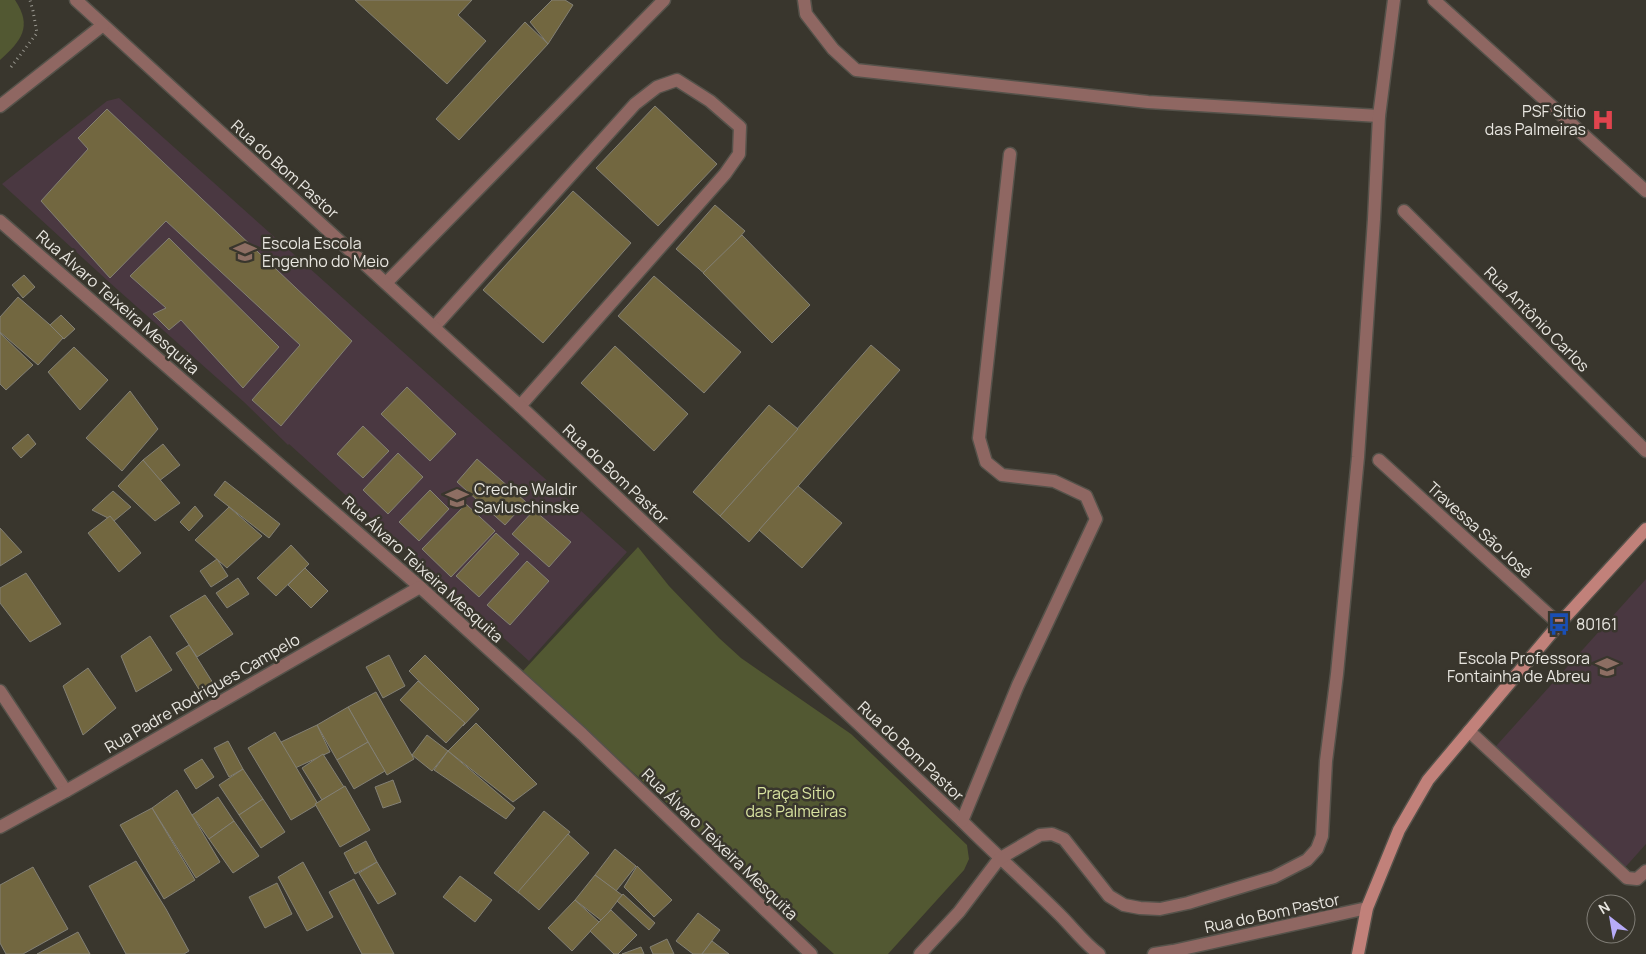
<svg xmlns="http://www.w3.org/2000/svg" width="1646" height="954" viewBox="0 0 1646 954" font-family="Manrope,sans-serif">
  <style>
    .education { fill: #4a3841 }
    .green { fill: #525832 }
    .building { fill: #726740; stroke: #838075 }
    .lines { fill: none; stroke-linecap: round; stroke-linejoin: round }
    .service-casing { stroke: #55524a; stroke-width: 15 }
    .minor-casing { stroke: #55524a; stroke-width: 15 }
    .secondary-casing { stroke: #55524a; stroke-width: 15 }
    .path { stroke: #99978f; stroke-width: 3; stroke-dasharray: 1 4; stroke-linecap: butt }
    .service { stroke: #8f6762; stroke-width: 12 }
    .minor { stroke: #8f6762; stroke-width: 12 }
    .secondary { stroke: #c1817a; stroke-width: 12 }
    .labels { text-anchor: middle; stroke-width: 5; stroke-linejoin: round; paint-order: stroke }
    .poi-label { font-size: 16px; fill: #e8e6e0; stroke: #39362d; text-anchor: start }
    .street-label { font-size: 16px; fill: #e8e6e0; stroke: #39362d }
    .park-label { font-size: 16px; fill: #d8e3a0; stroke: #39362d }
  </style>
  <rect width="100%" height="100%" fill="#39362d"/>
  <g class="education">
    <polygon points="119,98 627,552 529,661 289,444 288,445 244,402 109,282 167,224 109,282 2,184 107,101"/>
    <polygon points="1646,579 1646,844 1621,872 1488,755"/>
  </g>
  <g class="green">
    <path d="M0,0H15C33,27 21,41 0,60Z"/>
    <polygon points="638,547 669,586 719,638 741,658 851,734 967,845 969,859 964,870 888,954 834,954 522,672"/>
  </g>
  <g class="building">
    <polygon points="355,0 472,0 458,15 486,41 447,84"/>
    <polygon points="552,0 565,0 573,5 548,44 530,22"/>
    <polygon points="525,22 548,44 459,140 436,119"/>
    <polygon points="655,106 717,164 658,226 596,168"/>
    <polygon points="107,109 352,341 281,426 252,400 300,345 166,221 110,278 41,201 88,149 78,138"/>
    <polygon points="573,191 631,243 543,343 483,290"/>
    <polygon points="715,205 745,231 706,275 676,249"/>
    <polygon points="742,235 810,305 772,343 703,273"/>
    <polygon points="169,238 279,347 243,388 181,320 169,330 153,314 166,308 130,276"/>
    <polygon points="24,275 35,287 23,298 12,285"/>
    <polygon points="654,276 741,352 704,393 618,316"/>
    <polygon points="18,297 64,337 38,365 0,332 0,317"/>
    <polygon points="61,315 75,329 64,339 50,325"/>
    <polygon points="0,333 33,365 6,390 0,384"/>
    <polygon points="871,345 900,370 749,542 720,516"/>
    <polygon points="615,346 688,414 654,451 581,383"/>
    <polygon points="74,347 108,380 80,410 48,372"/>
    <polygon points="407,387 456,434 430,461 381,414"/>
    <polygon points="130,391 158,429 122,471 86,438"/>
    <polygon points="769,405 798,429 720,516 693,492"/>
    <polygon points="363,426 389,451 363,478 337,454"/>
    <polygon points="28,434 36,444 21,458 12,448"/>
    <polygon points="163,444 180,465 159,481 143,460"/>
    <polygon points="398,453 423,477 388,514 363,490"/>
    <polygon points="477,459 526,502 505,525 457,482"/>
    <polygon points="143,460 180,503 155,521 118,486"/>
    <polygon points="225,481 280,524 269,538 214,495"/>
    <polygon points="798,486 842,523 802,568 759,530"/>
    <polygon points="430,490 449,509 419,541 399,522"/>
    <polygon points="113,491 131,507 114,521 92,510"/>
    <polygon points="466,504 495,531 451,577 422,549"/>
    <polygon points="195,506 203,516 189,531 180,522"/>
    <polygon points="229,507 262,536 227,568 195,540"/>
    <polygon points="534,510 571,542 549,567 512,534"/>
    <polygon points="110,516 141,553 119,572 88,533"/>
    <polygon points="0,528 22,552 0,566"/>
    <polygon points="496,533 519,554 479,597 456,576"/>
    <polygon points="291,545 309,564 276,596 257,578"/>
    <polygon points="217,559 228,576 211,587 200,571"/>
    <polygon points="527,561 549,581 510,625 487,605"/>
    <polygon points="305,568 328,591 311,608 288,585"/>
    <polygon points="26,573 61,624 30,642 0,603 0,588"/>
    <polygon points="238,578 249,594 227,608 216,593"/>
    <polygon points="205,595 233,634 197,657 170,616"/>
    <polygon points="150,636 172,670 136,692 121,656"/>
    <polygon points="189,645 213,683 200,691 176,653"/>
    <polygon points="389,655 405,686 383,698 366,667"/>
    <polygon points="425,655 479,709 463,726 409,671"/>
    <polygon points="88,668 116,708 83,735 63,686"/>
    <polygon points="418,681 465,723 446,743 400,700"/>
    <polygon points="376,692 414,759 387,775 348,707"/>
    <polygon points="348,707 368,742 337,760 317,725"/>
    <polygon points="476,723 537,784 513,802 448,751"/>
    <polygon points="317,725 330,752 293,769 281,742"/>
    <polygon points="275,732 318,804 291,820 248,748"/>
    <polygon points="427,735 448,751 432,771 412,755"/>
    <polygon points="228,741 243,769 229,777 214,748"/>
    <polygon points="368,742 385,771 354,789 337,760"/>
    <polygon points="448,751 515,808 506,819 434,770"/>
    <polygon points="323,754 344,787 322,800 302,768"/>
    <polygon points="202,759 214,777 196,789 184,770"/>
    <polygon points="243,769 263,799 239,815 219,785"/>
    <polygon points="393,780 401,802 383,808 375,787"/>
    <polygon points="345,786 370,830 340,847 315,804"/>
    <polygon points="177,790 220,862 196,878 152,808"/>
    <polygon points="218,797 234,821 209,839 192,815"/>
    <polygon points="263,799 285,832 261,848 239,815"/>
    <polygon points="152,808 195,880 164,899 120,825"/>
    <polygon points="544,811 570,832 520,894 494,873"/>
    <polygon points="234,821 259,856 233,873 209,839"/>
    <polygon points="568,834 589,853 539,910 518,892"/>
    <polygon points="366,841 377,862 355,874 344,853"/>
    <polygon points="615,849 636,866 616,891 595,875"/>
    <polygon points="136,861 166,909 189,951 184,954 126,954 89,886"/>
    <polygon points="303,862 333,917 307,931 278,877"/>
    <polygon points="377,862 396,894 378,904 359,873"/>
    <polygon points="637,866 672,900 654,917 624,887"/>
    <polygon points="33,867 68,929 23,954 6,954 0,943 0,885"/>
    <polygon points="595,875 622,895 602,921 575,900"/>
    <polygon points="460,876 492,900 475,922 443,897"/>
    <polygon points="354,879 394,954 362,954 329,892"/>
    <polygon points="277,883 292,914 265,928 249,897"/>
    <polygon points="623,894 655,923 649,930 617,901"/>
    <polygon points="575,900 599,922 572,951 548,928"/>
    <polygon points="611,910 637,935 618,954 614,954 590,931"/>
    <polygon points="698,913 720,930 702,954 693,954 676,941"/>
    <polygon points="78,932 90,954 37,954"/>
    <polygon points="667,939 674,954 653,954 650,947"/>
    <polygon points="712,941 729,954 702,954"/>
    <polygon points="641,947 644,954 622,954"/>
  </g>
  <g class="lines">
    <defs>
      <g id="service">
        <polyline points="804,0 806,14 833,49 856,70 1148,102 1379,116"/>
        <polyline points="386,283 664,0"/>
        <polyline points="434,327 635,104 657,87 677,80 710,101 740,127 739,154 725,174 520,406"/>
      </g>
      <g id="minor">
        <path d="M76,0L520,406L962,821C994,853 1028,883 1060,915C1074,929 1084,943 1099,954"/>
        <polyline points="1434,0 1646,191"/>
        <polyline points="0,106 103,25"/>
        <polyline points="1404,211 1646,451"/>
        <polyline points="0,221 420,587 582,734 811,954"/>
        <polyline points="1379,460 1559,624"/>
        <polyline points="0,691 66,791"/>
        <polyline points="1469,731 1627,878 1637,879 1646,871"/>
        <polyline points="962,821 1018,685 1096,519 1086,496 1054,481 1002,475 986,462 979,438 1010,154"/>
        <polyline points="0,827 66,791 420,587"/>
        <polyline points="920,954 959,912 999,859 1040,835 1052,834 1064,839 1109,896 1124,905 1140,908 1160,909 1188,903 1274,877 1307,860 1317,849 1322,836 1326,761 1337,674 1358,457 1374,219 1379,116 1394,0"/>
        <polyline points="1154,954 1173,951 1367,908"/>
      </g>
      <polyline id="secondary" points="1358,954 1367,908 1399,830 1428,780 1559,624 1646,529"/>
    </defs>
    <use href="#service" class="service-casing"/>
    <use href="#minor" class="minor-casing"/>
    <use href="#secondary" class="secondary-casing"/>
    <polyline class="path" points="11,67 37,33 33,11 30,0"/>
    <use href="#service" class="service"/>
    <use href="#minor" class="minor"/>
    <use href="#secondary" class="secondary"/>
  </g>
  <defs>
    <symbol id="hospital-bare" viewBox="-9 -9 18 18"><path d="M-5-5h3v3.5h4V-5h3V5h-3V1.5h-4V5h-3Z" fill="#e0444e" stroke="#39362d" stroke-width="2.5" paint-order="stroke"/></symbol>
    <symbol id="school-bare" viewBox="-9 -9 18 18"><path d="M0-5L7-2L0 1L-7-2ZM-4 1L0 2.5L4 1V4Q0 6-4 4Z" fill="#8d6e63" stroke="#39362d" stroke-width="2.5" paint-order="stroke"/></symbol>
    <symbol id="bus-bare" viewBox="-9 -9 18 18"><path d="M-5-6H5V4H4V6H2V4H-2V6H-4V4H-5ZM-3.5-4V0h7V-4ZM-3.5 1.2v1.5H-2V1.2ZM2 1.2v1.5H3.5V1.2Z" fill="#1a4fb4" stroke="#39362d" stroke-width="2.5" paint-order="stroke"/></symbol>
  </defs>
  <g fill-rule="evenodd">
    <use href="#hospital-bare" x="1587" y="104" width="32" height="32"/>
    <use href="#school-bare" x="229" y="236" width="32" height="32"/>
    <use href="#school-bare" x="441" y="482" width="32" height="32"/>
    <use href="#bus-bare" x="1543" y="608" width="32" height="32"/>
    <use href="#school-bare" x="1591" y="651" width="32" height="32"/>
  </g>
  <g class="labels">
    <g class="poi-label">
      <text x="1586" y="117" text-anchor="end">PSF Sítio<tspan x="1586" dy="18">das Palmeiras</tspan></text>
      <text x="262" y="249">Escola Escola<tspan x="262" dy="18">Engenho do Meio</tspan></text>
      <text x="474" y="495">Creche Waldir<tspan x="474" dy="18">Savluschinske</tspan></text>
      <text x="1576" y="630">80161</text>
      <text x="1590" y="664" text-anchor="end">Escola Professora<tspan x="1590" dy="18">Fontainha de Abreu</tspan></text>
    </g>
    <g class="street-label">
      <text transform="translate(285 169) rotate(42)" y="6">Rua do Bom Pastor</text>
      <text transform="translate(118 302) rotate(41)" y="6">Rua Álvaro Teixeira Mesquita</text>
      <text transform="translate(1537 319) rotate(45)" y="6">Rua Antônio Carlos</text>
      <text transform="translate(616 474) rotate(43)" y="6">Rua do Bom Pastor</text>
      <text transform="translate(1480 530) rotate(42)" y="6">Travessa São José</text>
      <text transform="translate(423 569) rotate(42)" y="6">Rua Álvaro Teixeira Mesquita</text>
      <text transform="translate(202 693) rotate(-30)" y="6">Rua Padre Rodrigues Campelo</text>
      <text transform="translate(911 751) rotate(43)" y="6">Rua do Bom Pastor</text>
      <text transform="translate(720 844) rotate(44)" y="6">Rua Álvaro Teixeira Mesquita</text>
      <text transform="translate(1272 913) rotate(-12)" y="6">Rua do Bom Pastor</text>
    </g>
    <g class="park-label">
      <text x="796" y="799">Praça Sítio<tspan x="796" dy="18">das Palmeiras</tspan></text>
    </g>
  </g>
  <g transform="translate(1611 919) rotate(329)"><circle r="24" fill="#39362d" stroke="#7f7c75"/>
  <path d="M0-4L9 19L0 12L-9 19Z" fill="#b7abf8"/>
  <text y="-8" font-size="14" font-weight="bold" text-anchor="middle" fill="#e8e6e0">N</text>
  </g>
</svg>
